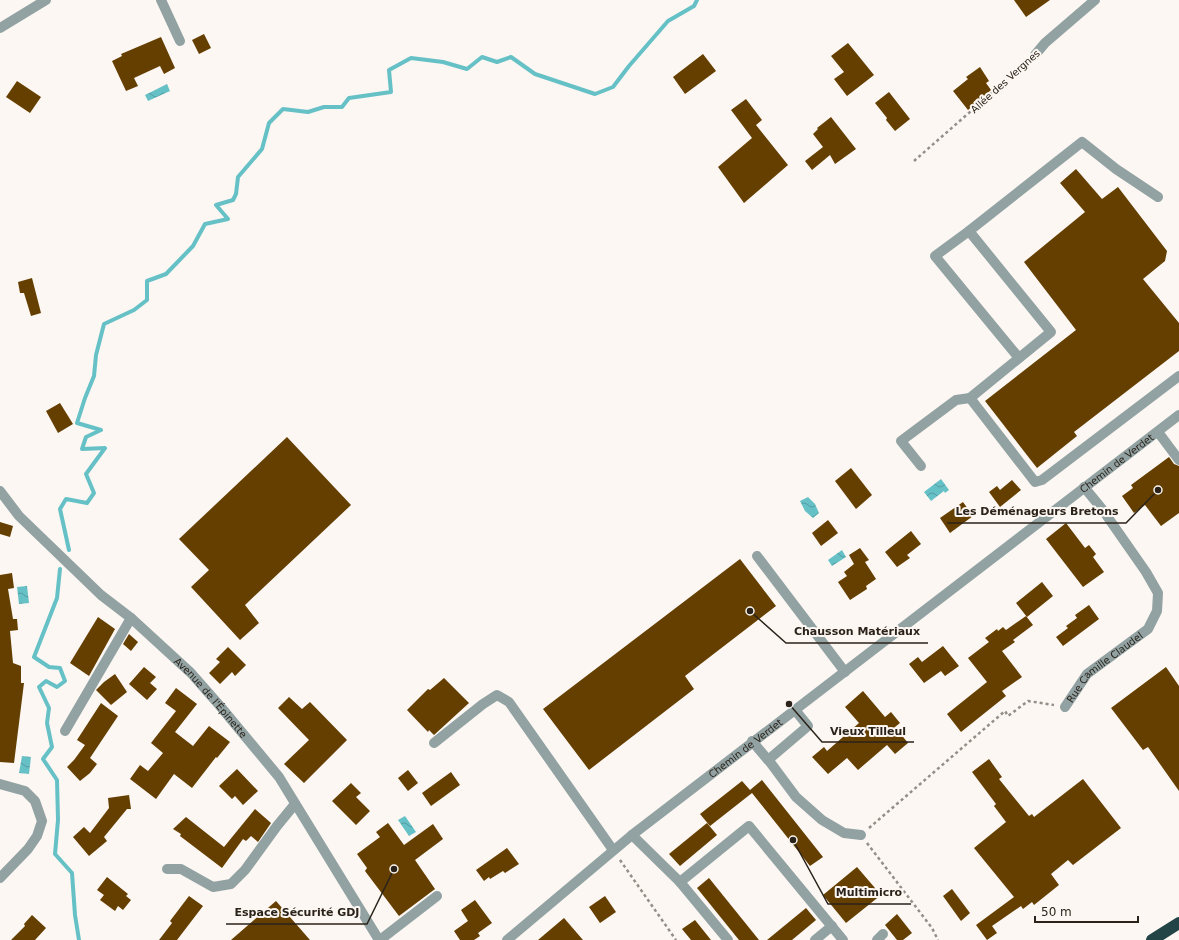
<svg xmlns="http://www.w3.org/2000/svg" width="1179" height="940" viewBox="0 0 1179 940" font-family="'DejaVu Sans',sans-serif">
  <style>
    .water { fill: url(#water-waves) }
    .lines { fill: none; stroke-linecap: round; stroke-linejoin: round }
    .stream { stroke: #66c1c7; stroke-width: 4 }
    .building { fill: #653f00 }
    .path { stroke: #948e87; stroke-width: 2.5; stroke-dasharray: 3 3; stroke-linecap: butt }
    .minor { stroke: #92a2a3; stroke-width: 10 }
    .highway { stroke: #224446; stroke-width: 12 }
    .labels { text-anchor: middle; stroke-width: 4; stroke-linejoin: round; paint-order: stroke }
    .street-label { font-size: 10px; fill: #2b231a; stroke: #fcf7f2 }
    .leader { fill: none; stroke: #2b231a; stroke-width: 1.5 }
    .callout-dot { fill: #2b231a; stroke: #fcf7f2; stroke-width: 1.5 }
    .callout-label { font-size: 11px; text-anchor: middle; font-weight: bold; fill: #2b231a; stroke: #fcf7f2; stroke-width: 4; stroke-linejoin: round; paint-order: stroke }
  </style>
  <defs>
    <pattern id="water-waves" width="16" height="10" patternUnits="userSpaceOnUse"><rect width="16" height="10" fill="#66c1c7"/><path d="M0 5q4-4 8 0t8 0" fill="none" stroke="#549ca1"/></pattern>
  </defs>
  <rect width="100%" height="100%" fill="#fcf7f2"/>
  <g class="water">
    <polygon points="167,84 170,91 148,101 145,95"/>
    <polygon points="941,479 949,490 945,493 944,491 931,501 924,492"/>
    <polygon points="808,497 815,504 819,513 813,518 805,511 800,501"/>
    <polygon points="842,550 846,557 832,566 828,560"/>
    <polygon points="27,586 29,603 19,604 17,587"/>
    <polygon points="22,756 31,757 29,774 19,773"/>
    <polygon points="405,816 416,832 409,836 398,820"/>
  </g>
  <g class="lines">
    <g class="stream">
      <polyline points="69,550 60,509 66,499 87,503 94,493 86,474 105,448 82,449 86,437 101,430 77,423 85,398 94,376 96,355 104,324 134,310 147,300 147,281 166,274 193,246 205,224 228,219 216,205 233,200 236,194 238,177 262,149 269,123 283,109 308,112 324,107 342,107 349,98 391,92 389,70 411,58 443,62 467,69 482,57 497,62 511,57 535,74 595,94 613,87 629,66 668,21 694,6 697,0"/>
      <polyline points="60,569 57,598 34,657 49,667 60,668 65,681 57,687 46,681 39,687 49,708 47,723 52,747 43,759 57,780 58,820 55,854 72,873 75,915 79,940"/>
    </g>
  </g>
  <g class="building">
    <polygon points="1014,0 1050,0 1026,17"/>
    <polygon points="204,34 211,48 199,54 192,40"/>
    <polygon points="161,37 175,68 164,74 160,66 134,78 138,86 126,91 112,61 122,56 121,54"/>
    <polygon points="848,43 874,75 847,96 834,79 844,72 831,56"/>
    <polygon points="703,54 716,71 685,94 673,77"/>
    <polygon points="980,67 989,81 986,83 991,90 968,110 953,91 968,79 966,77"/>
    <polygon points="17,81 41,97 30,113 6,97"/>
    <polygon points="889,92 910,119 895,131 886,120 887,118 875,103"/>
    <polygon points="746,99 762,120 756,125 788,165 744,203 718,167 752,138 731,110"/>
    <polygon points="831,117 856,149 835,164 830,155 812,170 805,161 823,147 813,134 818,129 817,128"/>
    <polygon points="1076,169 1102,199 1118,187 1167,251 1165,261 1143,279 1179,323 1179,351 1074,432 1077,436 1037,468 985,401 1076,330 1024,262 1085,212 1060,183"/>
    <polygon points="32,278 41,313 31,316 24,293 20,293 18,282"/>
    <polygon points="60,403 73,424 58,433 46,411"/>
    <polygon points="287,437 351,505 245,605 259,623 240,640 191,587 209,570 179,539"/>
    <polygon points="1169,457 1174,464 1179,466 1179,513 1161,526 1145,505 1134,513 1122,496 1133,488 1131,485"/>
    <polygon points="851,468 872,495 856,509 835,481"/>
    <polygon points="1012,480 1021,490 1000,507 989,492 997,486 1000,490"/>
    <polygon points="963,502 973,516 950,533 940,518"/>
    <polygon points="828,520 838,533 821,546 812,533"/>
    <polygon points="0,522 13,526 10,537 0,534"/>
    <polygon points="1066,523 1085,548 1089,545 1096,554 1093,557 1104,572 1083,587 1046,539"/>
    <polygon points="911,531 921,544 907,555 910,558 897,567 885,552"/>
    <polygon points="860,548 869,560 865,562 876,579 866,586 867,589 850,600 838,582 847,576 844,572 854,564 849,555"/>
    <polygon points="740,559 776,606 685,676 694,689 589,770 543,709"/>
    <polygon points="12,573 14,588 8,589 13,619 17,619 18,630 10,631 13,663 21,666 21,683 24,683 14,763 0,762 0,575"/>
    <polygon points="1042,582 1053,596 1027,617 1016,603"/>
    <polygon points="1089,605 1099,619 1063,646 1056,637 1068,628 1066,626 1077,618 1075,615"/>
    <polygon points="1026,616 1033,625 1013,640 1015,642 1002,651 1022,677 1002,691 1006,696 961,732 947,714 987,682 968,658 989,642 985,638 997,629 998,631 1003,627 1006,630"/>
    <polygon points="98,617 115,629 89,676 70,663"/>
    <polygon points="129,634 138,642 131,651 123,644"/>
    <polygon points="943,646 959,666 945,676 941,671 924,683 909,664 918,657 922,662"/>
    <polygon points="228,647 246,665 235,676 232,672 220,684 209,673 220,662 216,659"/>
    <polygon points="144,667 156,677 150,683 157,689 147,700 129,684"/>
    <polygon points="1166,667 1179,686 1179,791 1148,747 1143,750 1111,708"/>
    <polygon points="115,674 127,692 111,705 96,690 104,682"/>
    <polygon points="444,678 469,703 434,735 429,730 428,732 407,710 428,689 430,690"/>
    <polygon points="176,688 197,704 175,732 193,746 209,726 230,742 217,758 216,757 192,788 174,774 156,799 130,779 140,765 148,771 163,753 151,743 176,711 165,703"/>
    <polygon points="863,691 885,717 891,712 900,723 895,727 908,743 895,754 887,745 858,770 847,758 828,774 812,757 824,747 827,751 859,723 845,707"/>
    <polygon points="289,697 302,709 310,702 347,740 304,783 284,764 309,740 278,708"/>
    <polygon points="101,703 118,716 90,758 97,764 90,773 80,781 67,767 74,760 85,745 77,740"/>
    <polygon points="989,759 1002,777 999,779 1029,816 1032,814 1034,817 1083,779 1121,828 1073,865 1068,860 1051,874 1059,885 1034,905 1032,902 1023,909 1021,906 992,926 997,933 987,940 976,925 1014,897 974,848 1006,822 994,806 996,804 972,772"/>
    <polygon points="237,769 258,791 243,805 235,796 232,799 219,786"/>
    <polygon points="408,770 418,783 408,791 398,778"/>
    <polygon points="451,772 460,785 431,806 422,793"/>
    <polygon points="762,780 823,857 810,866 752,793 710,826 700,814 742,781 750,790"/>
    <polygon points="351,783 361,793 356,797 370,811 356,825 332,801"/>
    <polygon points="129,795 131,809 127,809 104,837 107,841 89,856 73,837 84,827 90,833 109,808 108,798"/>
    <polygon points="255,809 271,823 258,842 251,836 246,841 243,839 222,868 180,836 181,834 173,829 186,817 224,847"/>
    <polygon points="388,823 404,845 433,824 443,839 415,860 435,889 399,916 365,871 367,868 357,854 380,837 376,832"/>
    <polygon points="707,823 717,835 680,866 669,854"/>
    <polygon points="507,848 519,864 505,873 503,871 490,879 489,877 484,881 476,870"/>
    <polygon points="857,867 881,895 846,923 823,895"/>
    <polygon points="107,877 128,894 126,896 131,900 123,910 118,906 115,911 100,900 104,895 97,890"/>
    <polygon points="709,878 759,940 739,940 697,888"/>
    <polygon points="952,889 970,913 961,921 943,896"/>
    <polygon points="189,896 203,906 177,940 159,940 172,923 170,921"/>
    <polygon points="605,896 616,912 600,923 589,907"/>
    <polygon points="475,900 492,923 478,933 480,936 474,940 460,940 454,931 468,921 461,910"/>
    <polygon points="276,901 310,940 231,940"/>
    <polygon points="806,908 816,920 792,940 767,940"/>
    <polygon points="897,914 912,933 903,940 897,940 885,925"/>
    <polygon points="32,915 46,928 35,940 11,940 25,926 24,924"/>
    <polygon points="564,918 583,940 538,940"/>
    <polygon points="695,920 711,940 691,940 682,929"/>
  </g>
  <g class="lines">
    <g class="path">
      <polyline points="914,161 1027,62"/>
      <polyline points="869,828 1005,711 1008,716 1028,701 1054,705"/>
      <polyline points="867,843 932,928 938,940"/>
      <polyline points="620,860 676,940"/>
    </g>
    <g class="minor">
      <polyline points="161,0 180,41"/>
      <polyline points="0,28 46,0"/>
      <polyline points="1035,55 1045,43 1095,0"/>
      <polyline points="1158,197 1116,169 1082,142 969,231 1051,332 970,398 1035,482 1042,480 1179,376"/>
      <polyline points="969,231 935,256 1019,358"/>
      <polyline points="1158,432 1179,460"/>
      <polyline points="921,466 901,441 956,400 970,398"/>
      <path id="s1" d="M0,491L19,516L101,595L131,618L191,673L220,706L279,777L379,940"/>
      <polyline points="757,556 845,672"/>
      <path id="s2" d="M1065,707L1087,674L1148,629L1157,611L1158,593L1146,572L1102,509L1084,487"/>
      <polyline points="65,731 131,618"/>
      <polyline points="752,741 768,760 808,726 795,710"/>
      <polyline points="434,743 483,704 497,695 509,702 613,850"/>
      <polyline points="767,758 796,797 822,820 844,833 861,835"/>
      <polyline points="0,784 25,791 35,801 42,821 37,836 28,849 0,878"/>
      <polyline points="632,835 680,882 728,940"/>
      <polyline points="167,869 181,869 213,887 231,884 245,870 277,826 295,804"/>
      <polyline points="680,882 749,826 843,940"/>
      <polyline points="380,940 437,896"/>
      <path id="s3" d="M507,940L632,835L1179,415"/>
      <polyline points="815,940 832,926"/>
      <polyline points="877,940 883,934"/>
    </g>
    <polyline class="highway" points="1152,940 1179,923"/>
  </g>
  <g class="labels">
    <g class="street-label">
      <text transform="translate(1005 81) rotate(-42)" y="4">Allée des Vergnes</text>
      <text dy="4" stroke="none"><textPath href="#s3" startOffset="774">Chemin de Verdet</textPath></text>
      <text dy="4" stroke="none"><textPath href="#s2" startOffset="57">Rue Camille Claudel</textPath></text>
      <text dy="4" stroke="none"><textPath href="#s1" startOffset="296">Avenue de l'Épinette</textPath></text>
      <text dy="4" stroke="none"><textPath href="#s3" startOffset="306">Chemin de Verdet</textPath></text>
    </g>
  </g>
  <path class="leader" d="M1158 490L1126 523H947M750 611L786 643H928M789 704L822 742H914M793 840L828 904H911M394 869L367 924H226"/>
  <g class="callout-dot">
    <circle cx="1158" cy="490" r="4"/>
    <circle cx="750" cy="611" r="4"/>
    <circle cx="789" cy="704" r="4"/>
    <circle cx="793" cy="840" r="4"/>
    <circle cx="394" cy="869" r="4"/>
  </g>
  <g class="callout-label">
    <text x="1037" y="515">Les Déménageurs Bretons</text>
    <text x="857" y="635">Chausson Matériaux</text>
    <text x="868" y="735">Vieux Tilleul</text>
    <text x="869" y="896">Multimicro</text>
    <text x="297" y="916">Espace Sécurité GDJ</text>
  </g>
  <path d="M1035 916v6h103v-6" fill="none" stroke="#2b231a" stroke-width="2"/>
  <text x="1041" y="916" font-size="12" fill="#2b231a" stroke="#fcf7f2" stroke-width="3" paint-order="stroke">50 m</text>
</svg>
